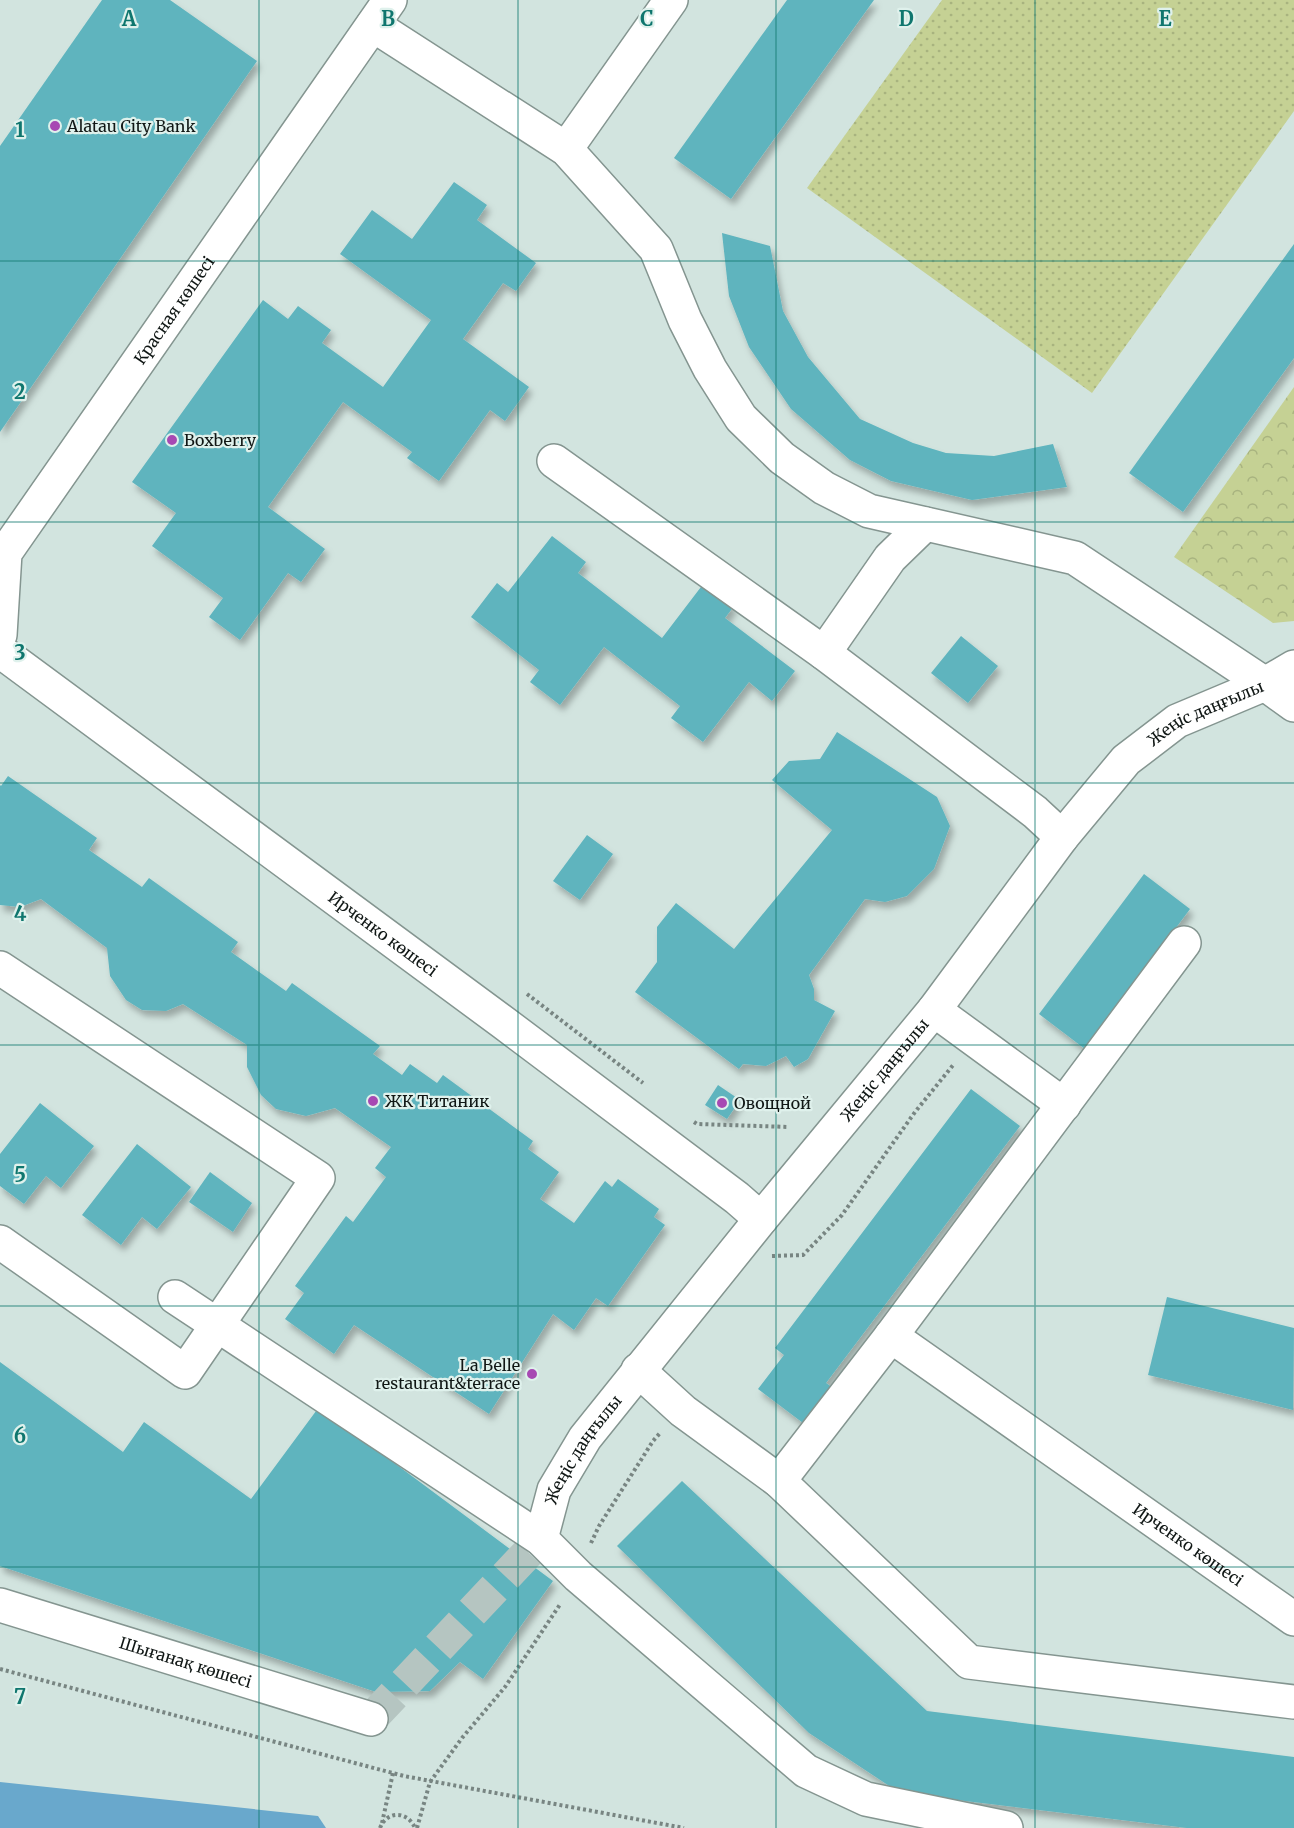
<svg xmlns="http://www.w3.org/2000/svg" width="1294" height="1828" viewBox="0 0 1294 1828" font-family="Merriweather,serif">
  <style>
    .grass { fill: url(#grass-dots) }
    .park { fill: url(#park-crowns) }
    .water { fill: #69a8cc }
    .building { fill: #5eb4be; filter: url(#shadow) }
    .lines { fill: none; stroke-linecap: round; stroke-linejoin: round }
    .minor-tunnel { stroke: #b5c5c1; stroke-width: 33; stroke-dasharray: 33 16; stroke-linecap: butt }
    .minor-casing { stroke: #849590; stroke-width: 36 }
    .path { stroke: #788582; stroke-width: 4; stroke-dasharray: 3 3; stroke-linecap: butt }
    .minor { stroke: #fff; stroke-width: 33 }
    .grid { fill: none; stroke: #0f766e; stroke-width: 1.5; stroke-opacity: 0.55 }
    .poi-dot { fill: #a749b3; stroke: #dff1ec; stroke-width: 2 }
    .labels { text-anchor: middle; stroke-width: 4.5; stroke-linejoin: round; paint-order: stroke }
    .poi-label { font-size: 16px; fill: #101715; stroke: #dff1ec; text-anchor: start }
    .street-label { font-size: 16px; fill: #101715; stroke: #dff1ec }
    .grid-label { font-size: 20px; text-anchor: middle; font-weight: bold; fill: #0f766e; stroke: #dff1ec; stroke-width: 4.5; stroke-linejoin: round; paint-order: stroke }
  </style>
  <defs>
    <pattern id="grass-dots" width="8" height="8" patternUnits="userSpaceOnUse" patternTransform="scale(1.5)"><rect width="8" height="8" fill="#c5d194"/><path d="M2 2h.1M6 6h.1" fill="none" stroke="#a8b37f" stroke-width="1.8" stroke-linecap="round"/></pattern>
    <pattern id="park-crowns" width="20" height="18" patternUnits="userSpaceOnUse" patternTransform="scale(1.5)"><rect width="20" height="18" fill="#c5d194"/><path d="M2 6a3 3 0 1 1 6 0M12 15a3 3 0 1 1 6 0" fill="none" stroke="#a8b37f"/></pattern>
    <filter id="shadow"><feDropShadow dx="3.5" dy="6" stdDeviation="3" flood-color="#0004"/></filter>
  </defs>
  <rect width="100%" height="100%" fill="#d2e4df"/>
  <polygon class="grass" points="942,0 1294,0 1294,111 1092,393 807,188"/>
  <polygon class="park" points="1294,387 1294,621 1273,623 1174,557"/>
  <polygon class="water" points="0,1782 318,1816 326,1828 0,1828"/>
  <g class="building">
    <polygon points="102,0 170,0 257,61 0,432 0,146"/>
    <polygon points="787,0 874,0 731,199 674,158"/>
    <polygon points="454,182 487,205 477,220 536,263 516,291 503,283 463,339 529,387 505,421 490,410 439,481 407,458 412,452 343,402 268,507 325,549 301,582 288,573 240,640 209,617 223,598 152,546 176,513 132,482 263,300 288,319 298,306 331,330 322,343 383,387 431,320 340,254 372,210 412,239"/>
    <polygon points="722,233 770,246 783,311 808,357 860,419 913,443 946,453 994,456 1053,444 1067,487 972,500 891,481 850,460 791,409 749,347 729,296"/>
    <polygon points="1294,244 1294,358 1183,512 1129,473"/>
    <polygon points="552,536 586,562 578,573 662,638 704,583 734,606 725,618 795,671 772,701 749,682 703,742 671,718 680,706 604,647 560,705 530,682 539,670 471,617 497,583 508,592"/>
    <polygon points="961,636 998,666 968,703 931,673"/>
    <polygon points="837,732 937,797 950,826 934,869 907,896 885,902 865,899 809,975 814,989 814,1000 835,1011 808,1059 794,1067 786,1056 766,1066 743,1064 739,1069 635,992 657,962 657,927 676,903 734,949 832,830 772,780 789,761 820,759"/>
    <polygon points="8,776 97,838 89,850 142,887 149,878 238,942 231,952 286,991 292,983 380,1046 373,1054 402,1075 410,1064 437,1083 443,1075 533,1141 528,1149 559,1172 540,1199 574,1223 605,1181 612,1187 618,1179 659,1209 654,1217 665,1225 608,1306 596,1298 574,1330 553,1314 489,1414 354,1325 334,1354 285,1319 304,1293 295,1286 346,1216 353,1222 386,1177 375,1168 391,1147 335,1108 306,1116 276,1109 261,1095 247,1067 247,1045 183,1004 166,1011 142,1010 126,1000 110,976 107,948 41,899 20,907 0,905 0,785 1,786"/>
    <polygon points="587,835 613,854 580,900 553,881"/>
    <polygon points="1144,874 1190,909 1085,1049 1039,1014"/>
    <polygon points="718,1085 740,1100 727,1119 705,1105"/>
    <polygon points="971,1089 1020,1126 826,1383 839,1392 811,1429 758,1389 784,1355 775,1348"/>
    <polygon points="40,1103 94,1146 61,1188 46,1176 24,1204 0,1186 0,1154"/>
    <polygon points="137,1144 191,1187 157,1229 142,1217 121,1245 82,1215"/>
    <polygon points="210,1172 252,1203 233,1232 189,1202"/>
    <polygon points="1167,1297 1294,1328 1293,1410 1148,1375"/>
    <polygon points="0,1362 123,1452 144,1422 251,1499 319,1407 553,1581 483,1679 460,1662 430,1691 376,1692 0,1566"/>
    <polygon points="682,1481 927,1711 1294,1757 1294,1828 1187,1828 900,1793 809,1733 617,1546"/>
  </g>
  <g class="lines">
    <polyline class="minor-tunnel" points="371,1719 541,1539"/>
    <defs>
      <g id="minor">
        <polyline points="373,25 566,149 656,249 685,320 710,369 741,418 782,458 824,488 869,511 1075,558 1265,684 1294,705"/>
        <polyline points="566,149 671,0"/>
        <polyline points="554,461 824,653 1035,812 1062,837"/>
        <path id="s1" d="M0,635L5,553L390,0"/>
        <path id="s2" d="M0,651L504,1023L737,1198L761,1219"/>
        <polyline points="824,653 890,558 925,524"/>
        <polyline points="0,968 318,1178 185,1372 0,1242"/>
        <polyline points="934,1010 1064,1105"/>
        <polyline points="175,1297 541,1539 578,1576 806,1771 866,1799 1006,1828"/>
        <path id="s3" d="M891,1336L1294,1619"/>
        <polyline points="638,1370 683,1411 779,1481 969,1662 1294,1702"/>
        <polyline points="779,1481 891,1336 1184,943"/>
        <path id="s4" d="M541,1539L554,1490L585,1438L761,1219L934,1010L1062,837L1126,760L1177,721L1265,684L1294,667"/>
        <path id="s5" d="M0,1605L371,1719"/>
      </g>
    </defs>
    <use href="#minor" class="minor-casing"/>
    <g class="path">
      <polyline points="527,994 643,1083"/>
      <polyline points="694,1122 697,1124 789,1127"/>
      <polyline points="772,1256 803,1255 842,1215 915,1112 954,1064"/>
      <polyline points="591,1543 599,1526 653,1441 660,1433"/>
      <polyline points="0,1669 404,1776 684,1828"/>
      <polyline points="382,1823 393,1773"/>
      <path d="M380,1828C387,1810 408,1811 415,1828"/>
      <polyline points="417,1828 430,1782 462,1738 505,1687 561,1603"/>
    </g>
    <use href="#minor" class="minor"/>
  </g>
  <path class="grid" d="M259,0V1828M518,0V1828M776,0V1828M1035,0V1828M0,261H1294M0,522H1294M0,783H1294M0,1045H1294M0,1306H1294M0,1567H1294"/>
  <g class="poi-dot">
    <circle cx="55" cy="126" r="6"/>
    <circle cx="172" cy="440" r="6"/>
    <circle cx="373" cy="1101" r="6"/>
    <circle cx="722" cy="1103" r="6"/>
    <circle cx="532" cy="1374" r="6"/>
  </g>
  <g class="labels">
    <g class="poi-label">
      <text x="67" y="132">Alatau City Bank</text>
      <text x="184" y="446">Boxberry</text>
      <text x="385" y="1107">ЖК Титаник</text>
      <text x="734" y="1109">Овощной</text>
      <text x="520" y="1371" text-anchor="end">La Belle<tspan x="520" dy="18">restaurant&amp;terrace</tspan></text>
    </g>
    <g class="street-label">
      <text dy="6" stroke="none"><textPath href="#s1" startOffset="378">Красная көшесі</textPath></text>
      <text dy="6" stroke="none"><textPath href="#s4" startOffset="1072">Жеңіс даңғылы</textPath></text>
      <text dy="6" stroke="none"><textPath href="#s2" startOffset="476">Ирченко көшесі</textPath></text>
      <text dy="6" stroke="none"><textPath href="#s4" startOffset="586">Жеңіс даңғылы</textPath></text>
      <text dy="6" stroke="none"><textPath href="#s4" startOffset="100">Жеңіс даңғылы</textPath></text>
      <text dy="6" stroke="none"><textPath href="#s3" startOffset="363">Ирченко көшесі</textPath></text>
      <text dy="6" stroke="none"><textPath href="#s5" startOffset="194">Шығанақ көшесі</textPath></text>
    </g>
  </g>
  <g class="grid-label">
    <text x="129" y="26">A</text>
    <text x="388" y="26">B</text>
    <text x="647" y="26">C</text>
    <text x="906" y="26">D</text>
    <text x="1165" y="26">E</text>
    <text x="20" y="137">1</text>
    <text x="20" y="399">2</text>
    <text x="20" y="660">3</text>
    <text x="20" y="921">4</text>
    <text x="20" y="1182">5</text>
    <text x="20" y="1443">6</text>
    <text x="20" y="1704">7</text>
  </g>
</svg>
